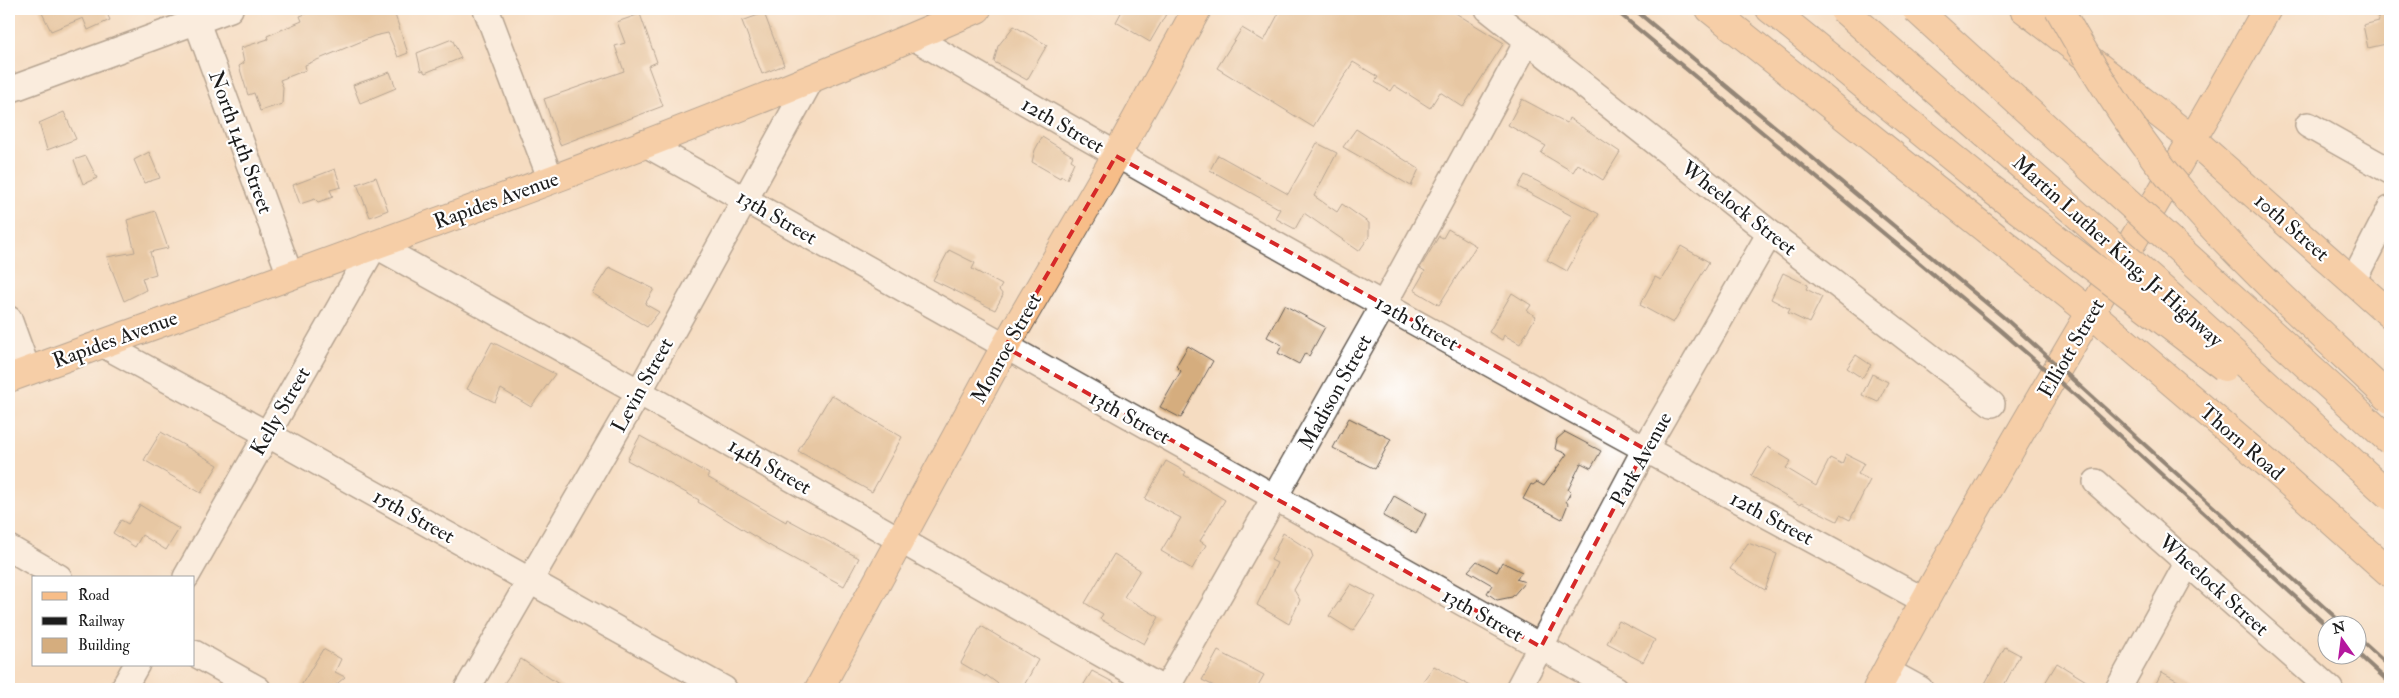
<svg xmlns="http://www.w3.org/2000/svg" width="2399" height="698" viewBox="0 0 2399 698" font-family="'IM FELL Double Pica',serif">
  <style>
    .building { fill: #d5ad7e }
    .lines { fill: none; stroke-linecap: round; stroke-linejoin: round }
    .minor-casing { stroke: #685f56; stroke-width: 28 }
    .major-casing { stroke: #685f56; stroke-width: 30 }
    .highway-casing { stroke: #685f56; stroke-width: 30 }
    .minor { stroke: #fff; stroke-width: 25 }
    .major { stroke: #f7bd88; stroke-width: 28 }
    .highway { stroke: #f7bd88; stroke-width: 28 }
    .rail { stroke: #1c1c1c; stroke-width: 4 }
    .highway-bridge-casing { stroke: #685f56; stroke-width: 30; stroke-linecap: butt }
    .highway-bridge { stroke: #f7bd88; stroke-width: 28 }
    .marked { fill: none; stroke: #d62828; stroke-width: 4; stroke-dasharray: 10 6; stroke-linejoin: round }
    .labels { text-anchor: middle; stroke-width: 4.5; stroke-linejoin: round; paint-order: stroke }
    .street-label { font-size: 21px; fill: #1c1c1c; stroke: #fff }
  </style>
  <rect width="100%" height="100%" fill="#fff"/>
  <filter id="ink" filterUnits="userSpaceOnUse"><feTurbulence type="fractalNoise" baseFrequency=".02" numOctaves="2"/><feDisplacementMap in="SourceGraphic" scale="10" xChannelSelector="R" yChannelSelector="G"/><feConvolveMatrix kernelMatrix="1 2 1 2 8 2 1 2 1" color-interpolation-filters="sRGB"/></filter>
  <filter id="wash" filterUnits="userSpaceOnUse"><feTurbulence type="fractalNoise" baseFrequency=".0096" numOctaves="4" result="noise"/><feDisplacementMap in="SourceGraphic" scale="20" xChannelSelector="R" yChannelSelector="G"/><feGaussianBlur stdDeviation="1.12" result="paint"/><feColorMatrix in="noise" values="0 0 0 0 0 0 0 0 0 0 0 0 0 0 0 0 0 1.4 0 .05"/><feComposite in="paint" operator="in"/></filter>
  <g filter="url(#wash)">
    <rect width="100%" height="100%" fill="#f5dcc1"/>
    <g id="blocks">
      <g class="building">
        <polygon points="40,9 105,9 110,20 88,30 83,18 51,31"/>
        <polygon points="319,9 393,9 408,53 398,57 388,33 374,36 305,65 306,70 280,80 283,87 282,104 260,111 254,93 248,95 239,66 244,63 241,48 268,39 267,36 302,21 300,16"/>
        <polygon points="1123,9 1169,9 1150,42 1116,22"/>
        <polygon points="1281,9 1449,9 1504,43 1463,107 1440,92 1430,108 1394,85 1390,91 1375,82 1378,77 1353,62 1313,127 1217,68 1242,28 1264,41"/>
        <polygon points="2375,9 2390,9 2390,47 2387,47 2386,44 2368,48 2363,25 2379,21"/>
        <polygon points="764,13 784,65 762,74 742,21"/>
        <polygon points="640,14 657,62 648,66 663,106 560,145 544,99 624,71 615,46 625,43 617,22"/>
        <polygon points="1014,26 1047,45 1027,80 994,62 998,46"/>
        <polygon points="452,39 461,58 425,73 423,70 421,71 417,53"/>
        <polygon points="390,72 396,88 360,103 353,85"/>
        <polygon points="1522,99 1567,123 1569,118 1620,152 1603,180 1578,164 1573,172 1541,153 1546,146 1508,125"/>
        <polygon points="64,112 76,139 47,150 39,123"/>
        <polygon points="1356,129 1419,169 1411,186 1343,147"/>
        <polygon points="1042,137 1073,156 1071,160 1074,162 1067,179 1061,176 1060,178 1032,162 1035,150"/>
        <polygon points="1317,143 1337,153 1314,196 1337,212 1342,204 1369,223 1369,237 1359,251 1304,213 1295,229 1275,218 1280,209 1210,170 1218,155 1288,194"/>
        <polygon points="149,152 160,178 144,183 134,160"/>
        <polygon points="86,156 97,178 83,184 74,160"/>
        <polygon points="335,169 341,187 330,190 333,197 318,202 315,199 300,204 293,185"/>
        <polygon points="1525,175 1599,214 1567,271 1547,260 1572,216 1518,187"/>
        <polygon points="376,177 388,210 370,217 357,184"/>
        <polygon points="155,211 168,248 150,252 156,274 142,278 146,290 124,301 107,257 135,252 127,220"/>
        <polygon points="1448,229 1476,246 1439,305 1414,290 1425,271 1420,268 1426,258 1439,236 1443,238"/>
        <polygon points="1681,246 1709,262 1673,323 1640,305 1655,277 1661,280"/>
        <polygon points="949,250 975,263 972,269 1002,285 999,290 1003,295 995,310 933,280"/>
        <polygon points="609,267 654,289 645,304 659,312 647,327 592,293"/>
        <polygon points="1783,273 1808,285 1806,289 1822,297 1809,323 1788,313 1790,309 1771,299"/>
        <polygon points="1512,293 1531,305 1527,311 1536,316 1520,344 1504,335 1502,340 1489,332"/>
        <polygon points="1284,305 1325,327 1309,356 1305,353 1299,364 1278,353 1282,345 1267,337"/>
        <polygon points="492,342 555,374 531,407 501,389 495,402 467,389"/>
        <polygon points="1188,346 1213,361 1181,418 1160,407 1181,371 1176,366"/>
        <polygon points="1856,355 1871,365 1862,378 1847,368"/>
        <polygon points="1872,374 1888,382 1878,402 1862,395"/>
        <polygon points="831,395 902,437 872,492 798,451"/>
        <polygon points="1349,418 1391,439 1375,469 1333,448"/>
        <polygon points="161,432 218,465 201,493 144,460"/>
        <polygon points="1565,432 1601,451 1591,468 1581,463 1568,490 1571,492 1566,501 1568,504 1562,519 1523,499 1531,484 1533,485 1537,482 1544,486 1567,454 1555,449 1557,439"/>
        <polygon points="640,436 709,474 707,477 786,522 787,519 859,558 844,586 772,547 698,502 699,500 627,460"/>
        <polygon points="1768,447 1791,461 1786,468 1816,486 1830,458 1842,464 1846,454 1864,463 1858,474 1870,480 1850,520 1840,515 1837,521 1801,503 1800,505 1751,476"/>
        <polygon points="1166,461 1186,472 1184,475 1225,500 1200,541 1206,545 1192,569 1161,551 1181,518 1145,499"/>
        <polygon points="1394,496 1426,514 1416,534 1383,516"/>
        <polygon points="140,505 179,529 166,550 142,535 135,547 113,533 121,520 128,524"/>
        <polygon points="1283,533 1311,551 1313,557 1294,590 1300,600 1289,624 1257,605 1277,563 1271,560"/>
        <polygon points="1748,543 1777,554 1765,590 1730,569"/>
        <polygon points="1114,554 1140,570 1124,597 1159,617 1144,644 1100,619 1103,614 1085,603"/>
        <polygon points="1477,561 1497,572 1502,562 1522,572 1516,579 1525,582 1512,597 1497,600 1487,593 1492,585 1468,571"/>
        <polygon points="1351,584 1376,597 1353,631 1329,616"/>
        <polygon points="1619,621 1655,640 1643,662 1607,643"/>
        <polygon points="981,626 1038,660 1022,689 1005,689 986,675 985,677 961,663"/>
        <polygon points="2005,647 2020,655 2002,689 1982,689"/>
        <polygon points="323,649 341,659 335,672 345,677 331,689 299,689"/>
        <polygon points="1218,651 1264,675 1256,689 1220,689 1202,680"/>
        <polygon points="521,659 566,689 500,689"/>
        <polygon points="2057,663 2099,689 2055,689 2045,683"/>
        <polygon points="1434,666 1476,689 1417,689"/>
        <polygon points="1092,671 1126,689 1081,689"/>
        <polygon points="2162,672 2192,689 2153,689"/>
      </g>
    </g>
  </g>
  <g filter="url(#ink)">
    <use href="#blocks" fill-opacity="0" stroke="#685f56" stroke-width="1"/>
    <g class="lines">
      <defs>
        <g id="minor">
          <polyline points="192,9 290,275"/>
          <polyline points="486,9 551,180"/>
          <polyline points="1488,9 1770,233 1992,404"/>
          <path d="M913,37C1246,232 1585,417 1925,601"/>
          <polyline points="9,90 230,9"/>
          <polyline points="2308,125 2390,171"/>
          <polyline points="644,143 1616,689"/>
          <polyline points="2353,281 2390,209"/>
          <polyline points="9,319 28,371"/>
          <polyline points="102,344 267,434 724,689"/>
          <polyline points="2096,482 2330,689"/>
          <polyline points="9,548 59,577"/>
          <polyline points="186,577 375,245 639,392 1163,689"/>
          <polyline points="194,653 258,689"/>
          <polyline points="1887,671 1920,689"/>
          <polyline points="123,689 137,664"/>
          <polyline points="467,689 639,392 812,78"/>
          <polyline points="1166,689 1384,304 1528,40"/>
          <polyline points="1518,689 1645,449 1770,233"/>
          <polyline points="2118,689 2188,562"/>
        </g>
        <g id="major">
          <polyline points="2193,140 2390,314"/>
          <polyline points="2091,313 2274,469 2390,573"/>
          <path d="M9,378C333,259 660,147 977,9"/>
          <polyline points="819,689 1005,347 1116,156 1197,9"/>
          <path d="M1877,689C1999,458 2139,237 2267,9"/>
        </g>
        <g id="highway">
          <polyline points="1710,9 2091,313"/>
          <polyline points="1770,9 1789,24"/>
          <polyline points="2024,9 2193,140"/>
        </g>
      </defs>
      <use href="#minor" class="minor-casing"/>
      <use href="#major" class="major-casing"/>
      <use href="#highway" class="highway-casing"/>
      <use href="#minor" class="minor"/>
      <use href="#major" class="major"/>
      <use href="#highway" class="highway"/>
      <g class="rail">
        <polyline points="1614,9 2000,330 2076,396 2327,626"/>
        <polyline points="1634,9 2008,321 2345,626"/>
        <polyline points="2356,636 2390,667"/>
        <polyline points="2356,652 2390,683"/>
      </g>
      <defs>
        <g id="highway-bridge">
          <polyline points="1843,9 2187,311 2390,496"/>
          <polyline points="1916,9 2390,441"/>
          <path d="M2059,9C2096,75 2136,139 2186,197C2248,269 2321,333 2390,399"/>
          <polyline points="1789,24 1986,185 2224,367"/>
        </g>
      </defs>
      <use href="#highway-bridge" class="highway-bridge-casing"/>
      <use href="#highway-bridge" class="highway-bridge"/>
    </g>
  </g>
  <path d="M0 0H2399V698H0ZM1116,156L1645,449L1541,647L1005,347Z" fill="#f5dcc1" fill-opacity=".55" fill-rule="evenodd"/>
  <path class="marked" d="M1116,156L1645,449L1541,647L1005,347Z"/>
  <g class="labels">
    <g class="street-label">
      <text transform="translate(1063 125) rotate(30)" y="7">12th Street</text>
      <text transform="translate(241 142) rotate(70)" y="7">North 14th Street</text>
      <text transform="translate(496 200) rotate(-20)" y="7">Rapides Avenue</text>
      <text transform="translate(1739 208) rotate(38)" y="7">Wheelock Street</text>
      <text transform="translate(777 217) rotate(30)" y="7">13th Street</text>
      <text transform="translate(2292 227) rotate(41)" y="7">10th Street</text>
      <text transform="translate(2118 251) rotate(42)" y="7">Martin Luther King, Jr Highway</text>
      <text transform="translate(1417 323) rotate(29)" y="7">12th Street</text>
      <text transform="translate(115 339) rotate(-20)" y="7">Rapides Avenue</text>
      <text transform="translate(1006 348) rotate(-61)" y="7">Monroe Street</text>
      <text transform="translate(2071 348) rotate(-60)" y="7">Elliott Street</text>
      <text transform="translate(642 385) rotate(-61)" y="7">Levin Street</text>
      <text transform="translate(1335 392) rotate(-61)" y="7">Madison Street</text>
      <text transform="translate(280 411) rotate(-60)" y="7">Kelly Street</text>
      <text transform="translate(1130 417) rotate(29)" y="7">13th Street</text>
      <text transform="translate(2242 442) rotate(41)" y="7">Thorn Road</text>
      <text transform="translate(1641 459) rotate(-61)" y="7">Park Avenue</text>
      <text transform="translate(770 466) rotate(30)" y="7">14th Street</text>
      <text transform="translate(414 516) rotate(29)" y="7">15th Street</text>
      <text transform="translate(1772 518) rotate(28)" y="7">12th Street</text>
      <text transform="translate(2214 585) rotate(42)" y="7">Wheelock Street</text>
      <text transform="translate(1483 615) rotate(29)" y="7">13th Street</text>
    </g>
  </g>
  <rect width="2399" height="698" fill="none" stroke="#fff" stroke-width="30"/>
  <rect x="32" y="576" width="162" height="90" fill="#ffffff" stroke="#a4a4a4"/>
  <rect x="42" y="592" width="25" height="8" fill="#f7bd88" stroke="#a4a4a4"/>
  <text x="78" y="600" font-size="15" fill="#1c1c1c">Road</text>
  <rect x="42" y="617" width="25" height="8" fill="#1c1c1c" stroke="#a4a4a4"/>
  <text x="78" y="626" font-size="15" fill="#1c1c1c">Railway</text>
  <rect x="42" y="638" width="25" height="15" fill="#d5ad7e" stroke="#a4a4a4"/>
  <text x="78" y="650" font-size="15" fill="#1c1c1c">Building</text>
  <g transform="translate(2342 640) rotate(346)"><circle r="24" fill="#ffffff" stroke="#a4a4a4"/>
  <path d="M0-4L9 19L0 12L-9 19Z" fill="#b5179e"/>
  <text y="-8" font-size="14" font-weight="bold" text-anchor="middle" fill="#1c1c1c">N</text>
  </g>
</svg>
